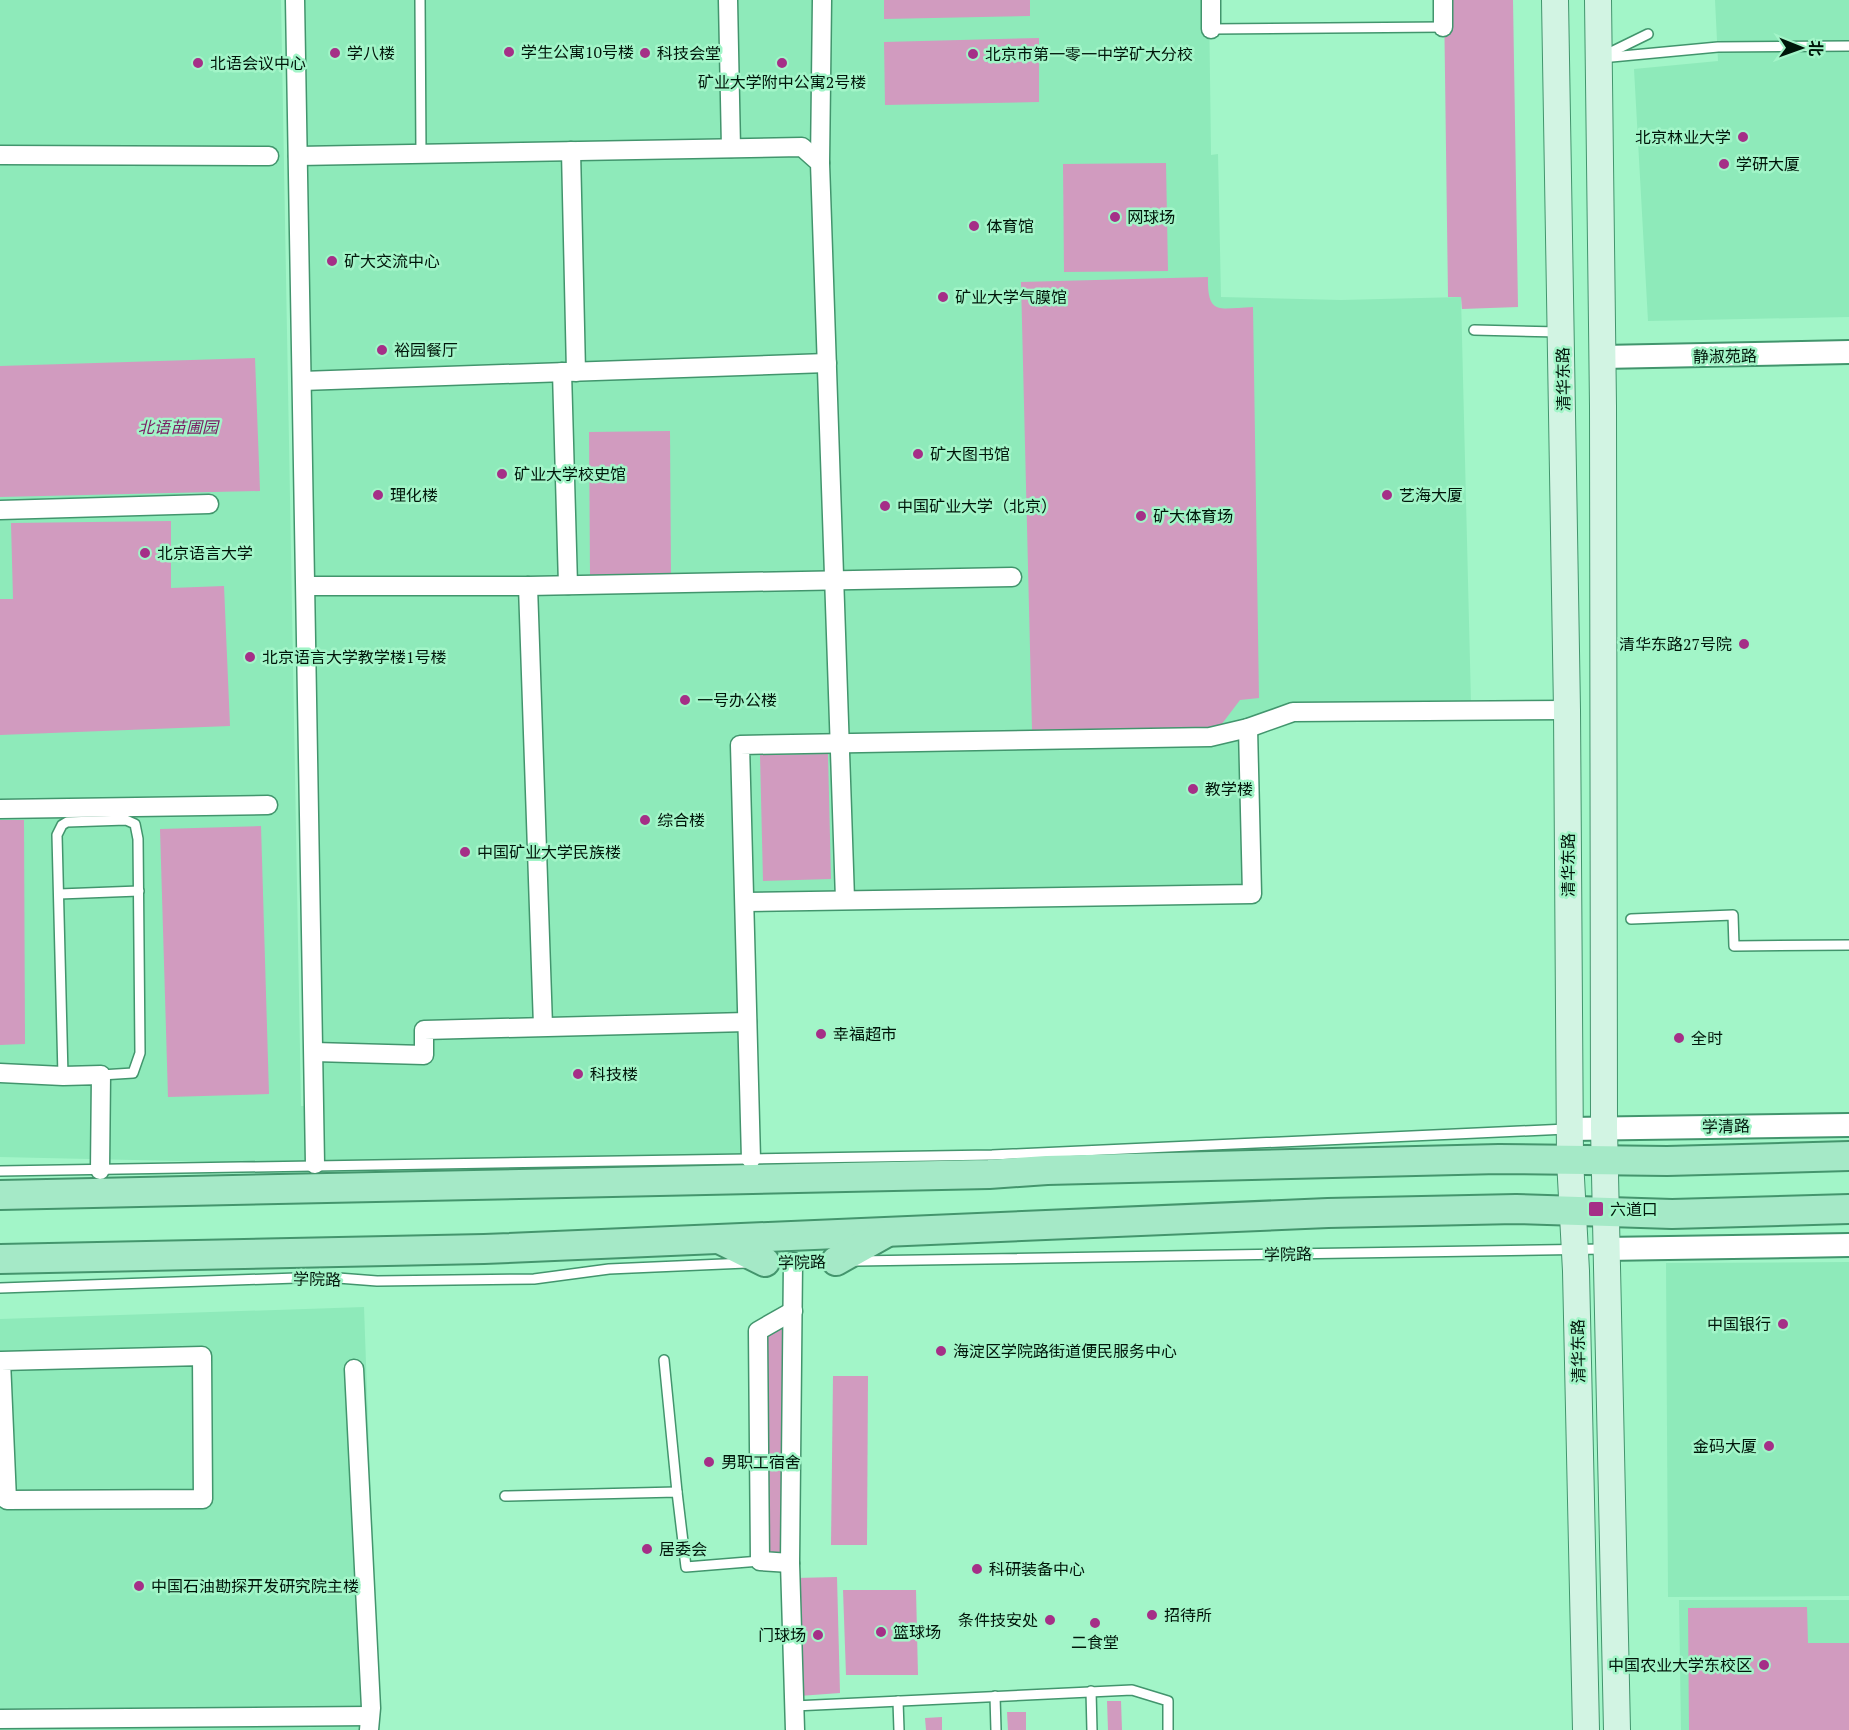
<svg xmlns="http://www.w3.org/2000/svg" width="1849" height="1730" viewBox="0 0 1849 1730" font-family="'PT Serif','Noto Sans SC',serif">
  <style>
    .built { fill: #8eeaba }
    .green { fill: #d19bbf }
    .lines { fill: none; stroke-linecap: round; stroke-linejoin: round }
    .service-casing { stroke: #42956d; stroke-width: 12 }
    .minor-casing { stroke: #42956d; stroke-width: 21 }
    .tertiary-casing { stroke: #42956d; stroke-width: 26 }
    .secondary-casing { stroke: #42956d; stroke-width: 28 }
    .primary-casing { stroke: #44956d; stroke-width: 32 }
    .service { stroke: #fff; stroke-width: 9 }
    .minor { stroke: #fff; stroke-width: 18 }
    .tertiary { stroke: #fff; stroke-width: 22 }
    .secondary { stroke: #d2f4e3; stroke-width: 26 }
    .primary { stroke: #a5e9c7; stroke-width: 28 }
    .poi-dot { fill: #a52f87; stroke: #a2f5c8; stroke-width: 2 }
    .labels { text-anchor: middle; stroke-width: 5; stroke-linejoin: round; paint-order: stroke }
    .poi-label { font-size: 16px; fill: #00160a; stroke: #a2f5c8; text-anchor: start }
    .street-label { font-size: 16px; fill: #00160a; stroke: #a2f5c8 }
    .park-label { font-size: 16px; font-style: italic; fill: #7a1963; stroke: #a2f5c8 }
  </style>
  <rect width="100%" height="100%" fill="#a2f5c8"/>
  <g class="built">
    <polygon points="0,0 281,0 301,1106 313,1106 295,0 1209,0 1211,155 1218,154 1221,297 1341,300 1461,297 1471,703 1293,712 1248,728 1252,894 745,902 751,1159 315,1164 0,1157"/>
    <polygon points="1715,0 1849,0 1849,317 1648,321 1634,69 1718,61"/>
    <polygon points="1849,1262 1849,1596 1668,1597 1666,1263"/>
    <polygon points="364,1307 379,1730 0,1730 0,1319"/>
    <polygon points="1679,1600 1849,1600 1849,1730 1681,1730"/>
  </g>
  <g class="green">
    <polygon points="884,0 1030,0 1030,16 884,19"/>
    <polygon points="1444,0 1513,0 1518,307 1462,309 1461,297 1448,297"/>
    <polygon points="1039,38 1039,102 885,105 884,42"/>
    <polygon points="1166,163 1168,271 1064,272 1063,164"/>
    <path d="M1208,277C1207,317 1220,308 1253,307L1259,698L1240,700L1218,729L1032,730L1021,282Z"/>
    <polygon points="255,358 260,491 0,497 0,366"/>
    <polygon points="670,431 671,576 590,576 589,432"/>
    <polygon points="171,521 171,588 224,586 230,726 0,735 0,599 13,599 11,523"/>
    <polygon points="828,754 831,879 763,881 760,755"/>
    <polygon points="0,820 24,820 25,1044 0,1045"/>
    <polygon points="261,826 269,1094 168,1097 160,829"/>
    <polygon points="765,1326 788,1326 787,1556 762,1558"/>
    <polygon points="833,1376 868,1376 867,1545 831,1545"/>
    <polygon points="837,1577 840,1693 799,1696 795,1578"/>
    <polygon points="843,1590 916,1590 918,1675 846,1675"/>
    <polygon points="1807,1607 1808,1643 1849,1643 1849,1730 1689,1730 1688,1608"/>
    <polygon points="1107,1701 1121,1701 1122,1730 1108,1730"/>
    <polygon points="1007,1712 1026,1712 1026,1730 1008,1730"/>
    <polygon points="942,1717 942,1730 926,1730 925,1718"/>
  </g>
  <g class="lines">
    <defs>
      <g id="service">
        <polyline points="420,0 421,153"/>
        <polyline points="1211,29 1443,27"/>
        <polyline points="1603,56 1648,34"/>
        <polyline points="1601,58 1718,47 1849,46"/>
        <polyline points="1474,330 1559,332"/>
        <polyline points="59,894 139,891"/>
        <polyline points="1631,919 1733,915 1734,946 1849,945"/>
        <polyline points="63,1076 57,835 62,825 67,822 126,820 135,824 138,839 140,1053 133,1073 101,1075"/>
        <polyline points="0,1171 992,1155 1567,1129"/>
        <polyline points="856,1261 1604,1249"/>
        <polyline points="769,1262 833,1261"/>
        <polyline points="0,1288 325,1277 377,1281 534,1279 609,1269 746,1263"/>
        <polyline points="664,1360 677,1492"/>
        <polyline points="505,1496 677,1492 686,1567 760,1561"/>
        <polyline points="1091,1691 1092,1730"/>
        <polyline points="995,1696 996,1730"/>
        <polyline points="898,1701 899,1730"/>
        <polyline points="794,1706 1132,1690 1168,1701 1168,1730"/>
      </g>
      <g id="minor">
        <polyline points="295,0 315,1164"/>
        <polyline points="728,0 731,148"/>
        <polyline points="1211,0 1211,29"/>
        <polyline points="1443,0 1443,27"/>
        <polyline points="571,151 576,372"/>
        <polyline points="0,155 269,156"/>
        <polyline points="298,156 802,147 820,163 845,899"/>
        <polyline points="820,163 822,0"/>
        <polyline points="562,372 568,585"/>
        <polyline points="302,381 827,363"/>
        <polyline points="0,510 209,504"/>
        <polyline points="306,586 528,586 1012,577"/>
        <polyline points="528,586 543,1026"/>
        <polyline points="0,809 268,805"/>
        <polyline points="745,902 1252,894 1248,728"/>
        <polyline points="314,1052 424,1055 424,1030 747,1022"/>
        <polyline points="0,1073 63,1076 101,1075 100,1170"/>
        <polyline points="751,1159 740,745 1210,737 1248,728 1293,712 1567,710"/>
        <polyline points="793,1262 790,1563 795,1730"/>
        <polyline points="0,1361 1,1361 202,1356 203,1499 7,1500 1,1361"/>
        <polyline points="354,1369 371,1708 369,1730"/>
        <polyline points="790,1563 760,1561 758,1331 793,1311"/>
        <polyline points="0,1719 369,1716"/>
      </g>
      <g id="tertiary">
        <polyline points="1602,357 1849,352"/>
        <polyline points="1570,1129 1849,1125"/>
        <polyline points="1605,1249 1849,1245"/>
      </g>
      <g id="secondary">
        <polyline points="1555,0 1567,710 1570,1160 1576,1271 1586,1730"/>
        <polyline points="1598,0 1603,406 1604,1128 1617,1730"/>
      </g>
      <g id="primary">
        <polyline points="0,1195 989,1174 1047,1170 1499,1159 1667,1161 1849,1156"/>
        <polyline points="721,1240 765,1262"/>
        <polyline points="0,1259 484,1249 1328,1213 1516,1209 1672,1214 1849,1209"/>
        <polyline points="836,1261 884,1234"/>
      </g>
    </defs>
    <use href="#service" class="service-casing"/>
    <use href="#minor" class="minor-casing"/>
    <use href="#tertiary" class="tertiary-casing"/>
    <use href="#secondary" class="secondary-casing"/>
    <use href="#primary" class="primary-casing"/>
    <use href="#service" class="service"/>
    <use href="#minor" class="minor"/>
    <use href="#tertiary" class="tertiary"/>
    <use href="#secondary" class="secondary"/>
    <use href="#primary" class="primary"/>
  </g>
  <g class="poi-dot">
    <circle cx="509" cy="52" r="6"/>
    <circle cx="335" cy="53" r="6"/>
    <circle cx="645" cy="53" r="6"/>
    <circle cx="973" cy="54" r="6"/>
    <circle cx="198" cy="63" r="6"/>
    <circle cx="782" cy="63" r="6"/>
    <circle cx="1743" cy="137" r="6"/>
    <circle cx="1724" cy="164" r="6"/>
    <circle cx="1115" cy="217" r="6"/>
    <circle cx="974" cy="226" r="6"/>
    <circle cx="332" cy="261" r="6"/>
    <circle cx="943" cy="297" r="6"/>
    <circle cx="382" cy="350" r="6"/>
    <circle cx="918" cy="454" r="6"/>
    <circle cx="502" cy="474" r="6"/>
    <circle cx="378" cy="495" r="6"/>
    <circle cx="1387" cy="495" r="6"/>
    <circle cx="885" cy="506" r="6"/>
    <circle cx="1141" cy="516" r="6"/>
    <circle cx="145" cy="553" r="6"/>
    <circle cx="1744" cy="644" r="6"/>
    <circle cx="250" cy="657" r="6"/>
    <circle cx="685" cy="700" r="6"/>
    <circle cx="1193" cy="789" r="6"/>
    <circle cx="645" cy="820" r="6"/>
    <circle cx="465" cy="852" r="6"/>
    <circle cx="821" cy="1034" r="6"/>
    <circle cx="1679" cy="1038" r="6"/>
    <circle cx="578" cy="1074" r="6"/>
    <rect x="1588" y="1201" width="16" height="16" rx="3"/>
    <circle cx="1783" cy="1324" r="6"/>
    <circle cx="941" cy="1351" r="6"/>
    <circle cx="1769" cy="1446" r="6"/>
    <circle cx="709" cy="1462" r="6"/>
    <circle cx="647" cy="1549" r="6"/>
    <circle cx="977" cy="1569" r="6"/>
    <circle cx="139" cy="1586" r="6"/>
    <circle cx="1152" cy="1615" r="6"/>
    <circle cx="1050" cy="1620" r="6"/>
    <circle cx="1095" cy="1623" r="6"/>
    <circle cx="881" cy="1632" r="6"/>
    <circle cx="818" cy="1635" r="6"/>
    <circle cx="1764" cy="1665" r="6"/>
  </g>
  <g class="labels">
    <g class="poi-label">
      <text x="521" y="58">学生公寓10号楼</text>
      <text x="347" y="59">学八楼</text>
      <text x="657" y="59">科技会堂</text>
      <text x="985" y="60">北京市第一零一中学矿大分校</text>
      <text x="210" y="69">北语会议中心</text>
      <text x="782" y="88" text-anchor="middle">矿业大学附中公寓2号楼</text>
      <text x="1731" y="143" text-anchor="end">北京林业大学</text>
      <text x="1736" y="170">学研大厦</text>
      <text x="1127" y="223">网球场</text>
      <text x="986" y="232">体育馆</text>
      <text x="344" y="267">矿大交流中心</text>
      <text x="955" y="303">矿业大学气膜馆</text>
      <text x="394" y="356">裕园餐厅</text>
      <text x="930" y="460">矿大图书馆</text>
      <text x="514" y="480">矿业大学校史馆</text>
      <text x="390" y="501">理化楼</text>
      <text x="1399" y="501">艺海大厦</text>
      <text x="897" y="512">中国矿业大学（北京）</text>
      <text x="1153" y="522">矿大体育场</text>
      <text x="157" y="559">北京语言大学</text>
      <text x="1732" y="650" text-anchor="end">清华东路27号院</text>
      <text x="262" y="663">北京语言大学教学楼1号楼</text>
      <text x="697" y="706">一号办公楼</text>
      <text x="1205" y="795">教学楼</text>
      <text x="657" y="826">综合楼</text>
      <text x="477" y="858">中国矿业大学民族楼</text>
      <text x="833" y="1040">幸福超市</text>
      <text x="1691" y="1044">全时</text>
      <text x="590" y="1080">科技楼</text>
      <text x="1610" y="1215">六道口</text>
      <text x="1771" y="1330" text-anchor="end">中国银行</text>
      <text x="953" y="1357">海淀区学院路街道便民服务中心</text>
      <text x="1757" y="1452" text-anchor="end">金码大厦</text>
      <text x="721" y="1468">男职工宿舍</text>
      <text x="659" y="1555">居委会</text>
      <text x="989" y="1575">科研装备中心</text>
      <text x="151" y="1592">中国石油勘探开发研究院主楼</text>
      <text x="1164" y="1621">招待所</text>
      <text x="1038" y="1626" text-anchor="end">条件技安处</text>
      <text x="893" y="1638">篮球场</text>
      <text x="806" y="1641" text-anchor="end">门球场</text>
      <text x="1095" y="1648" text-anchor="middle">二食堂</text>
      <text x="1752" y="1671" text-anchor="end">中国农业大学东校区</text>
    </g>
    <g class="street-label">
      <text transform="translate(1725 356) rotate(-1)" y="6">静淑苑路</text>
      <text transform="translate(1563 379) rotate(-91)" y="6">清华东路</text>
      <text transform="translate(1568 865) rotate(-90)" y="6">清华东路</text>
      <text transform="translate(1726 1126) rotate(-1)" y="6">学清路</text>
      <text transform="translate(1288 1254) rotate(-1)" y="6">学院路</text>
      <text transform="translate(802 1262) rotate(-1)" y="6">学院路</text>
      <text transform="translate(317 1279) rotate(1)" y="6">学院路</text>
      <text transform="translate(1578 1351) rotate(-91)" y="6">清华东路</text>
    </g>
    <g class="park-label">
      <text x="178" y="433">北语苗圃园</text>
    </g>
  </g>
  <g transform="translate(1801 48) rotate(91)" stroke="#a2f5c8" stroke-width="4.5" paint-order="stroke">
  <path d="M0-4.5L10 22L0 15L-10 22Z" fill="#00160a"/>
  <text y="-9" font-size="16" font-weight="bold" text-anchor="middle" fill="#00160a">北</text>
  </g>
</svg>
